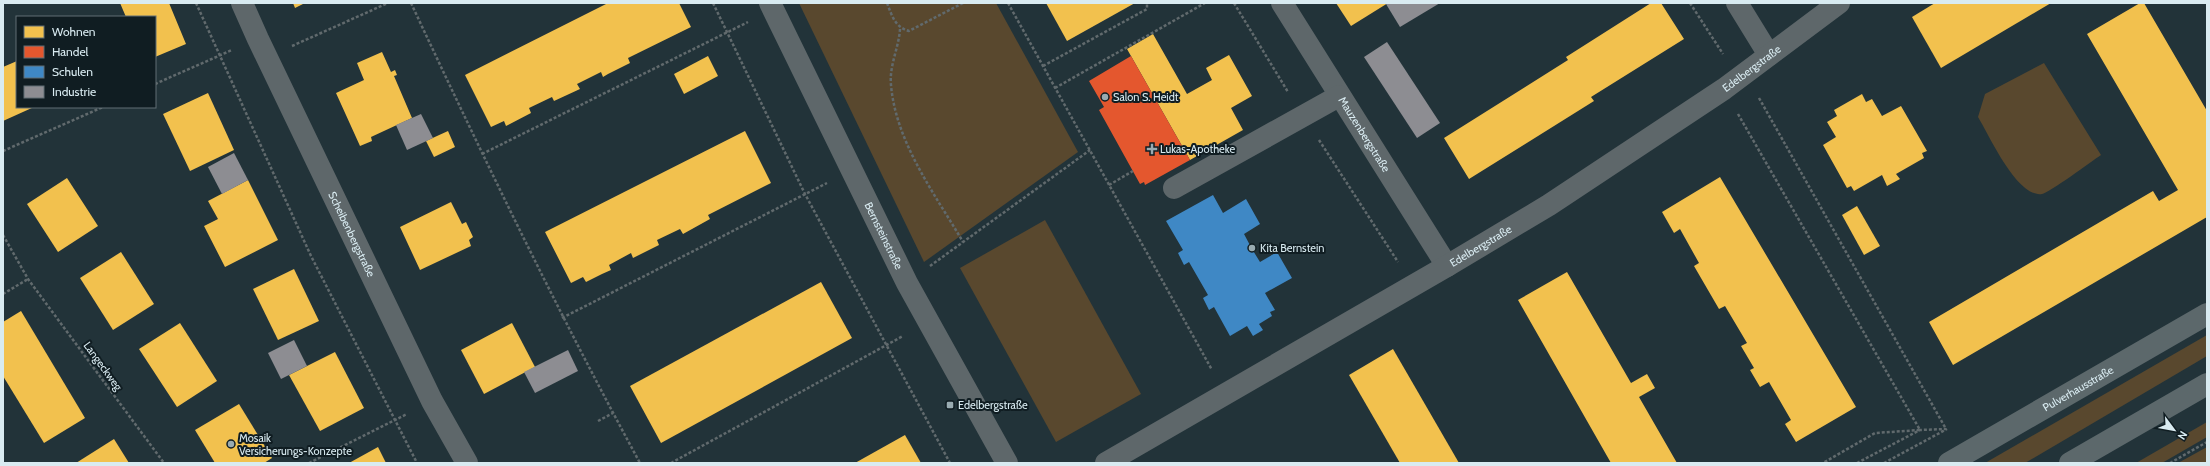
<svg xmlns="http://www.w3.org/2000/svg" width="2210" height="466" viewBox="0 0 2210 466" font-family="Cabin,sans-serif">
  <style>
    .green { fill: #59482e }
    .homes { fill: #f2c14e }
    .shops { fill: #e4572e }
    .schools { fill: #3f88c5 }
    .industry { fill: #8d8d92 }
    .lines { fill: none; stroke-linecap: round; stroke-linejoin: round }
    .path { stroke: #616a6d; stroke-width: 2.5; stroke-dasharray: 3 2; stroke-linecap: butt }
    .minor { stroke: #5e676a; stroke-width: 22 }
    .major { stroke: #5c686b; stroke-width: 22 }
    .poi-dot { fill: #99abb1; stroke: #101d22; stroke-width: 1.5 }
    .labels { text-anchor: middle; stroke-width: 4; stroke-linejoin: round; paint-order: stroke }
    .street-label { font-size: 11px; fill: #d9ebf1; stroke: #101d22 }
    .poi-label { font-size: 11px; fill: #d9ebf1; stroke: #101d22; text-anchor: start }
  </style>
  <rect width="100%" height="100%" fill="#223339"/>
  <g class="green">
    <polygon points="799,3 996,3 1078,152 924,262"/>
    <path d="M2044,63L2101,155C2092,161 2049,193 2042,194C2017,198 1989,135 1978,117L1985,94Z"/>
    <polygon points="1045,220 1141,394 1056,442 960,268"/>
    <polygon points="2207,335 2207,356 2025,463 1985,463"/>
    <polygon points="2207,422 2207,437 2162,463 2136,463"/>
    <polygon points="2207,447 2207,463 2178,463"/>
  </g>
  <g class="homes">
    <polygon points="120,3 169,3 186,44 155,57 155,17 126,17"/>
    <polygon points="293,3 305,3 295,8"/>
    <polygon points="608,3 679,3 691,27 628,58 630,63 608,74 603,77 601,72 577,84 580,89 554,101 552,97 529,108 531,113 506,126 504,121 491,127 465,75"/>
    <polygon points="1046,3 1135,3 1067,41"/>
    <polygon points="1336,3 1388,3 1351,26"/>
    <polygon points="1651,3 1661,3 1684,39 1591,97 1594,101 1469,179 1444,138 1568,60 1566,57"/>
    <polygon points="1935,3 2051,3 1941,68 1912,17"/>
    <polygon points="2140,3 2144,3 2207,111 2207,217 1953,365 1929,322 2153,191 2159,201 2178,190 2087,34"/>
    <polygon points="1153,34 1187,94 1212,80 1206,68 1229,55 1252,96 1231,108 1243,130 1190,160 1127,49"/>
    <polygon points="382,52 391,72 395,70 397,75 394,76 412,118 371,137 372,141 360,146 336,93 364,80 357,63"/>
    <polygon points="708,56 718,76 684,94 674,74"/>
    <polygon points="17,61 17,107 34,107 3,121 3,67"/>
    <polygon points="208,93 234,150 190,171 163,114"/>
    <polygon points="1862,94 1866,102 1872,99 1882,116 1901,106 1927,151 1922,153 1924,158 1896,174 1900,179 1887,186 1882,175 1854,191 1851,186 1847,188 1823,145 1836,137 1827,122 1837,116 1834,110"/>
    <polygon points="448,131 455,147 434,157 426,141"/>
    <polygon points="745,131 771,183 708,215 710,219 683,234 680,229 657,240 659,245 633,258 631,253 609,265 611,270 602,274 586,282 583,277 571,283 545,232"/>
    <polygon points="1720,177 1856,407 1796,442 1785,424 1791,420 1769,382 1760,387 1750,370 1754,368 1741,346 1747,343 1725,306 1719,309 1694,266 1699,263 1680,229 1674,233 1662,212"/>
    <polygon points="67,178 98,226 58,252 27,204"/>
    <polygon points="248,180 278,240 225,267 204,226 218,219 208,201"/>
    <polygon points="451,202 462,224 466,222 473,237 469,240 471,246 420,270 400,227"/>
    <polygon points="1857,206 1880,246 1864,255 1842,215"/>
    <polygon points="121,252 154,304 113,330 80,278"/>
    <polygon points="294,269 319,321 278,340 253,289"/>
    <polygon points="1567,272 1631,383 1647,374 1655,388 1639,397 1677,463 1611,463 1518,300"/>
    <polygon points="821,282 852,338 661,443 630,386"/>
    <polygon points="21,311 85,418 44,443 3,376 3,322"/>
    <polygon points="180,323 217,381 177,407 139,349"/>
    <polygon points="512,323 535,367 484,394 461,350"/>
    <polygon points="1393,349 1459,463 1400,463 1349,375"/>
    <polygon points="335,352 364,408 320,431 289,375"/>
    <polygon points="239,404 272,458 264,463 215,463 195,430"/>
    <polygon points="905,435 921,463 855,463"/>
    <polygon points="114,439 129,463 76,463"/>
    <polygon points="378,447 386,463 349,463"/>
  </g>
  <polygon class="shops" points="1131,56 1190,160 1145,185 1144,182 1140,184 1099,110 1104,107 1089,81"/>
  <polygon class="schools" points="1213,195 1223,213 1246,199 1260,224 1244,234 1252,249 1260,262 1277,252 1292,278 1265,293 1275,310 1270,312 1272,316 1259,324 1263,330 1253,336 1247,326 1230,336 1214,307 1209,310 1203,298 1208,295 1189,262 1184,265 1178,253 1183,250 1166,221"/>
  <g class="industry">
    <polygon points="1388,3 1440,3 1400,27 1386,4"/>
    <polygon points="1387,42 1440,123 1417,138 1364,57"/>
    <polygon points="421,114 433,138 407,150 396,125"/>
    <polygon points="234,153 248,180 222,194 208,167"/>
    <polygon points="294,340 307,366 281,379 268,353"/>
    <polygon points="568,350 578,371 535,393 524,372"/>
  </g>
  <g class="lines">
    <g class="path">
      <polyline points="196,3 311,256 417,463"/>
      <path d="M411,3C484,159 558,312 640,463"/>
      <polyline points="713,3 805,194 950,463"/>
      <path d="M887,3C892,16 895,27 909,31L963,3"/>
      <polyline points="1008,3 1212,370"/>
      <polyline points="1234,3 1288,92"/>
      <polyline points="1690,3 1723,54"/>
      <path d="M900,29C899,47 889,66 891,85C896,143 935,194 963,242"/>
      <polyline points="292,46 388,3"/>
      <polyline points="1043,66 1147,9 1147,3"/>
      <polyline points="155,84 232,50"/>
      <polyline points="1055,88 1205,3"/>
      <polyline points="1759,98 1946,429"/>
      <polyline points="1738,114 1920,430 1875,433 1823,463"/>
      <polyline points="1319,140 1398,262"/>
      <polyline points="3,151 103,107"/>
      <polyline points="482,154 748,22"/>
      <polyline points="1109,185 1133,171"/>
      <polyline points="3,235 28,279 164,463"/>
      <polyline points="930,266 1090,150"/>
      <polyline points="3,294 28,279"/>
      <polyline points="562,318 827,183"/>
      <polyline points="598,421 613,413"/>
      <polyline points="309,463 407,414"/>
      <polyline points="671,463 903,336"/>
      <polyline points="1857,463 1920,430 1946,429"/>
      <polyline points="1884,463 1947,429"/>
      <polyline points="2170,463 2207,442"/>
    </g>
    <g class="minor">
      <path id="s1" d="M242,3L258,39L432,401L467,463"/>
      <path id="s2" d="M770,3L907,283L1007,463"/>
      <path id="s3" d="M1282,3L1447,266"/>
      <polyline points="1737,3 1769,55"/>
      <polyline points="1174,188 1339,96"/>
      <path id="s4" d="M1106,463L1447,266L1549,205L1724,89L1839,3"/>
    </g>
    <g class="major">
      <path id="s5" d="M1949,463L2207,314"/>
      <polyline points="2070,463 2207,384"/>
    </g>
  </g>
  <g class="poi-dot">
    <circle cx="1105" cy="97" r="4"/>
    <path d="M1150 143h4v4h4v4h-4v4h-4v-4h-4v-4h4z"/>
    <circle cx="1252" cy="248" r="4"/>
    <rect x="946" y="401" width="8" height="8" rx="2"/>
    <circle cx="231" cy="444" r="4"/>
  </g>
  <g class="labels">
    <g class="street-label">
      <text dy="4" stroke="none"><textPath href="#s4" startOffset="757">Edelbergstraße</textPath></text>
      <text dy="4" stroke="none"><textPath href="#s3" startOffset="155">Mauzenbergstraße</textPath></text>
      <text dy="4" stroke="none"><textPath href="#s1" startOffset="256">Scheibenbergstraße</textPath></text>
      <text dy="4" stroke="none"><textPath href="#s2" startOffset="259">Bernsteinstraße</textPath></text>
      <text dy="4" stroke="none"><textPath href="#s4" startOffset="433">Edelbergstraße</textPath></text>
      <text transform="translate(103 366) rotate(54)" y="4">Langeckweg</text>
      <text dy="4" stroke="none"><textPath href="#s5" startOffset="149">Pulverhausstraße</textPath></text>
    </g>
    <g class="poi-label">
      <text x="1113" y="101">Salon S. Heidt</text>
      <text x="1160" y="153">Lukas-Apotheke</text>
      <text x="1260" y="252">Kita Bernstein</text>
      <text x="958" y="409">Edelbergstraße</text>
      <text x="239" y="442">Mosaik<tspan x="239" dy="13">Versicherungs-Konzepte</tspan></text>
    </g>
  </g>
  <rect width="2210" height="466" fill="none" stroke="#d9ebf1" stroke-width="8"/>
  <rect x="16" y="16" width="140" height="92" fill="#101d22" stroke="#606f75"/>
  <rect x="24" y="26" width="20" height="12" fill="#f2c14e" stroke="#606f75"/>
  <text x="52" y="36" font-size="12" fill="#d9ebf1">Wohnen</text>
  <rect x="24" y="46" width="20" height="12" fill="#e4572e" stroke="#606f75"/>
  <text x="52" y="56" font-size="12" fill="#d9ebf1">Handel</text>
  <rect x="24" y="66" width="20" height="12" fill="#3f88c5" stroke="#606f75"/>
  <text x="52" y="76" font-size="12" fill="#d9ebf1">Schulen</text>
  <rect x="24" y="86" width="20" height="12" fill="#8d8d92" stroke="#606f75"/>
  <text x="52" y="96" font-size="12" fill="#d9ebf1">Industrie</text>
  <g transform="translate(2174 430) rotate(122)" stroke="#101d22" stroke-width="3" paint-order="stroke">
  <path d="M0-3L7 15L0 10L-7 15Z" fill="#d9ebf1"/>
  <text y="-6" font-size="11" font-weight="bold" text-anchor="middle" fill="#d9ebf1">N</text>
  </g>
</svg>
